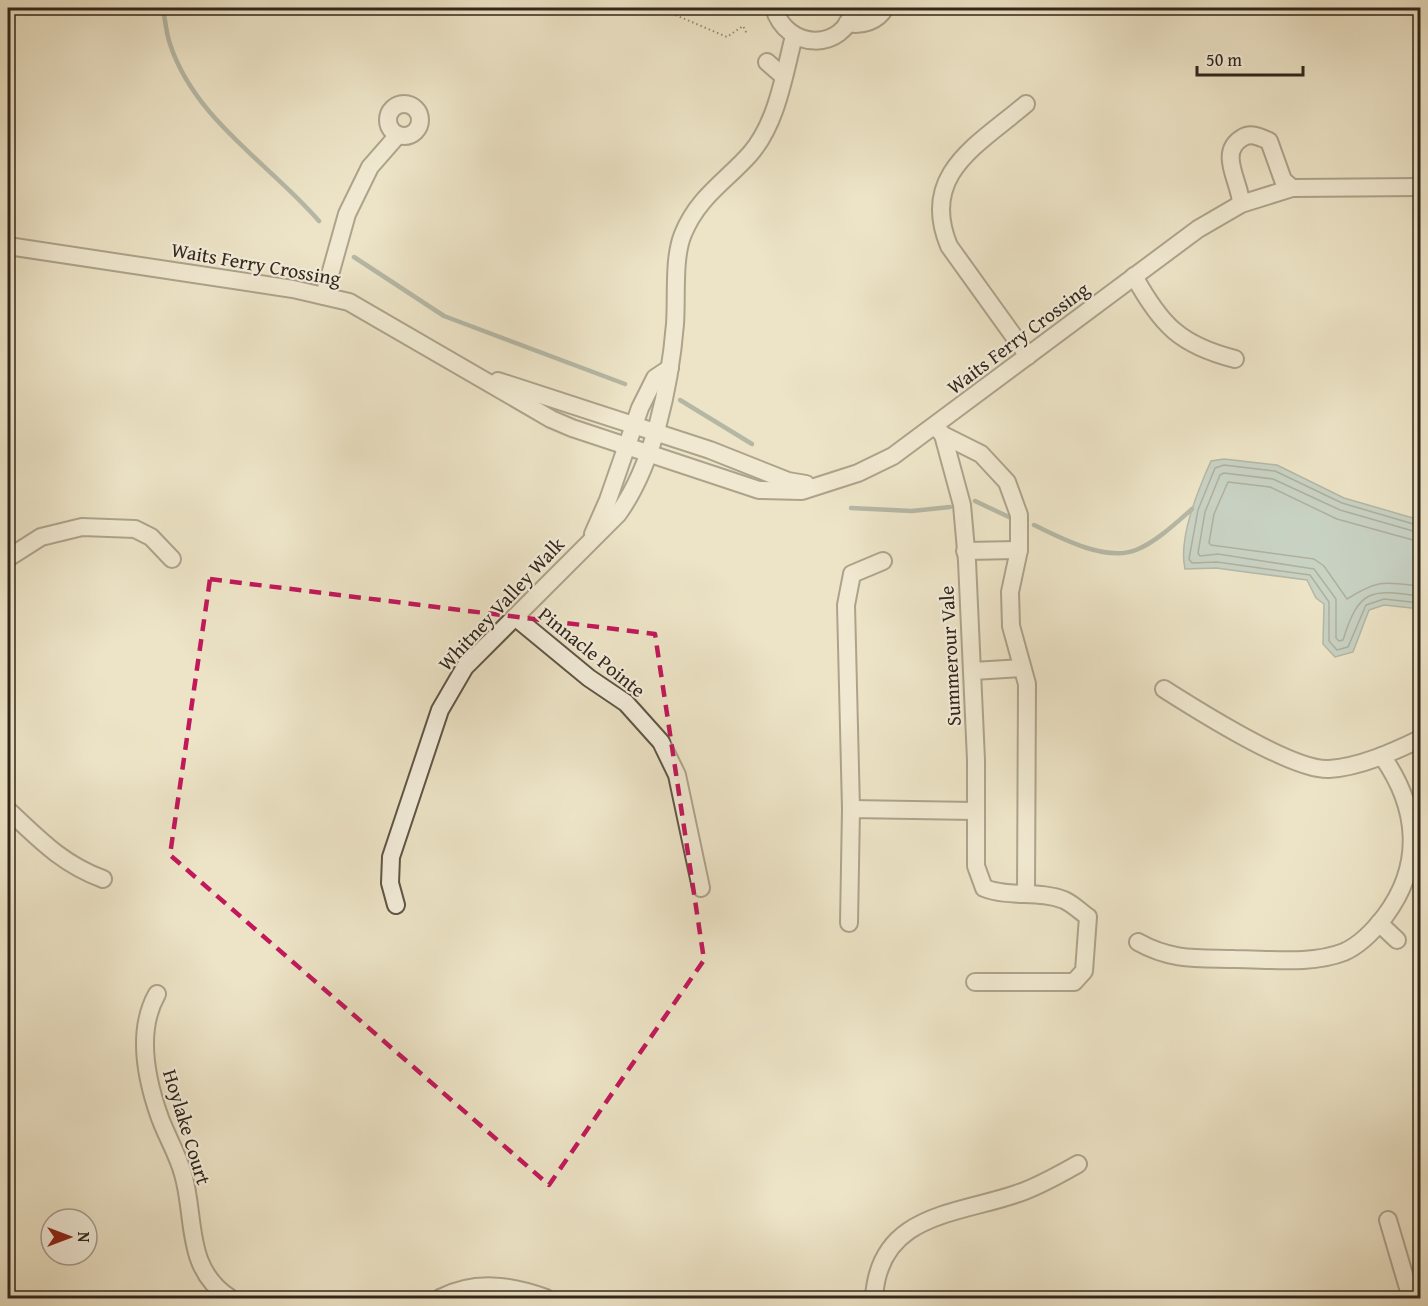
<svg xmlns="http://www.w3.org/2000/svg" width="1428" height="1306" viewBox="0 0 1428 1306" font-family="'Gentium Book Plus',serif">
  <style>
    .water { fill: #9cbcbe; stroke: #71807d; stroke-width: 1.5 }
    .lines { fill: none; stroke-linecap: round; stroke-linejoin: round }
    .shore { stroke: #66716c; stroke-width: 1.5 }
    .stream { stroke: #71807d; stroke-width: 4.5 }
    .minor-casing { stroke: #5f5646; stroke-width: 20 }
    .path { stroke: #30261b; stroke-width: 2; stroke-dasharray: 1.5 3; stroke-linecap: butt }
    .minor { stroke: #f3eddb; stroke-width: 16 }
    .marked { fill: none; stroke: #c2185b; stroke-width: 4.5; stroke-dasharray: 12 8; stroke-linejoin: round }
    .labels { text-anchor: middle; stroke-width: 4.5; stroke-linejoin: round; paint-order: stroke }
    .street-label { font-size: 20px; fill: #30261b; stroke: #f3eddb }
  </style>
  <rect width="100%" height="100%" fill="#ede4c7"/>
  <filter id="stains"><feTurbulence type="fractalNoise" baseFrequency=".00333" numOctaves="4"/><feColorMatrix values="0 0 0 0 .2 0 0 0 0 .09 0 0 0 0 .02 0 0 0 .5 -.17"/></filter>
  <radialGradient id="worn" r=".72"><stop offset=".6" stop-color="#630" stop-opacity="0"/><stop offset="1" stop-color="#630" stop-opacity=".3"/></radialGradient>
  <path class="water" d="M1224,459L1277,465L1344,498L1420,520V609L1384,605L1369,610L1353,652L1335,657L1323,644L1324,604L1316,598L1307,580L1216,568L1185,569C1178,538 1198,490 1211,461Z"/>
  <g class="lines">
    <g class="shore">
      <polyline points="1420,526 1342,503 1275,471 1224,465 1215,468 1198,510 1189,559 1192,563 1217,562 1310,575 1329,602 1329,641 1337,650 1348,647 1366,605 1384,599 1420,603"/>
      <path d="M1420,533L1340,510L1273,479L1224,473L1220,475L1205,512L1198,553L1200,556L1218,554L1314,569L1336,599V638L1339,641L1343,640C1359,589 1370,589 1420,596"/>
      <path d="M1420,542L1337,519L1270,487L1228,482L1214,514L1209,543L1211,545L1314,559L1324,566L1347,599C1379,579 1383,582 1420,586"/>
    </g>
    <g class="stream">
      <path d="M163,8C165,19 166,32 170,44C195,120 269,163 319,221"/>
      <polyline points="354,257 444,316 625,384"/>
      <polyline points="680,400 752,444"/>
      <polyline points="975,501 1011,518"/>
      <polyline points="851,508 912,511 950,507"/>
      <path d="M1034,525C1060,538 1106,562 1136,550C1156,542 1176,523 1192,509"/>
    </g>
    <defs>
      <g id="minor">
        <path d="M774,8C786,50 844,53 854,8"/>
        <path d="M847,23C862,26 878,21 885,8"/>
        <polyline points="767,62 783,76"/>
        <circle cx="404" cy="120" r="16"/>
        <path d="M1026,104C978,145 919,174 949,246L1028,356"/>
        <path d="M1241,204C1241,183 1217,153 1242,138C1251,132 1260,137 1269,141L1283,180L1292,188"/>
        <polyline points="8,246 293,289 349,302 551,419 572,428 759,490 802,491 858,473 893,456 1198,229 1241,204 1292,188 1420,187"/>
        <path d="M1134,276C1161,325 1180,345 1235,359"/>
        <polyline points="324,296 347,214 370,167 398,135"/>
        <polyline points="498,381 710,450 788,481 806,484"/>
        <path d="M936,427L943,435L962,505L967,561L976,760V866L984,888C1010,898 1039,890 1064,900C1073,904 1081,912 1088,917L1084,971L1074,982H975"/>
        <polyline points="943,435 981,454 1007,482 1019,515 1019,550 1010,592 1011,626 1027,684 1026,894"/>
        <polyline points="593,534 608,500 640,408 655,378 670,368"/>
        <polyline points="965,551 1019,550"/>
        <polyline points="8,558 41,537 82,527 135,529 151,537 172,559"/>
        <polyline points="515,617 589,678 626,703 661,742 677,775 701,888"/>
        <polyline points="973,671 1021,668"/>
        <path d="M1164,689C1197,710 1293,771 1329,769C1360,767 1393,752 1420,739"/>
        <polyline points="851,809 846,605 852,574 883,561"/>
        <path d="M8,810C39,839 62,864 103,879"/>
        <path d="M396,905L390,883L391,857L440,710L465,667L618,514C654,464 670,385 675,324C677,297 673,258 683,234C698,197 725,182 750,154C777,123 784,75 794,36"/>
        <polyline points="849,923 851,809 975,811"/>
        <polyline points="1379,923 1397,940"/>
        <path d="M1138,942C1172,961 1198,958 1235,959C1269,959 1311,965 1344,952C1360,945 1375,929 1385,916C1424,864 1418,807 1382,756"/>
        <path d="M157,994C136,1031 146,1079 160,1118C167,1137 178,1155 183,1174C196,1218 184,1268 230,1298"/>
        <polyline points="1388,1220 1411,1298"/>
        <path d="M440,1298C475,1280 510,1285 546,1298"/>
        <path d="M874,1298C879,1214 954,1215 1016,1194C1038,1187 1058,1175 1078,1164"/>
      </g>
    </defs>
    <use href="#minor" class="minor-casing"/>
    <polyline class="path" points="659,8 727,37 743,26 747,34"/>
    <use href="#minor" class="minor"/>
  </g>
  <path d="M0 0H1428V1306H0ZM210,579L655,634L704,960L549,1185L170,855Z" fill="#ede4c7" fill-opacity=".55" fill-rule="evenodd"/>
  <path class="marked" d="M210,579L655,634L704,960L549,1185L170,855Z"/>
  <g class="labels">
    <g class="street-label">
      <text transform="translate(256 264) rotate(10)" y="7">Waits Ferry Crossing</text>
      <text transform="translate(1018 338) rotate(-37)" y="7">Waits Ferry Crossing</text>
      <text transform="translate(501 604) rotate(-47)" y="7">Whitney Valley Walk</text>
      <text transform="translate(592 652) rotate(39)" y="7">Pinnacle Pointe</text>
      <text transform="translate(950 656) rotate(-93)" y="7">Summerour Vale</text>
      <text transform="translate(187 1127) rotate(73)" y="7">Hoylake Court</text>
    </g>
  </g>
  <rect width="1428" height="1306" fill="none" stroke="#ede4c7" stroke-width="30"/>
  <rect x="9" y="9" width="1410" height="1288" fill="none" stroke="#30261b" stroke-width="3"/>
  <rect x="15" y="15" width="1398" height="1276" fill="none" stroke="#30261b" stroke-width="1.5"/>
  <g transform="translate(69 1237) rotate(90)"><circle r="28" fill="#f3eddb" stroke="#a59d8e" stroke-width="1.5"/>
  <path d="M0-4.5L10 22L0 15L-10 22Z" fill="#8f2418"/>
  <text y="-9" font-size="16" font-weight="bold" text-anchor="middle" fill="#30261b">N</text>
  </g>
  <path d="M1197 66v9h106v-9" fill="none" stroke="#30261b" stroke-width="3"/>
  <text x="1206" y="66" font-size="18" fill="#30261b" stroke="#f3eddb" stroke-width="4.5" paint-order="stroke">50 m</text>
  <rect width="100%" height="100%" filter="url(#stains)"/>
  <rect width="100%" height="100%" fill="url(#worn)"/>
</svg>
